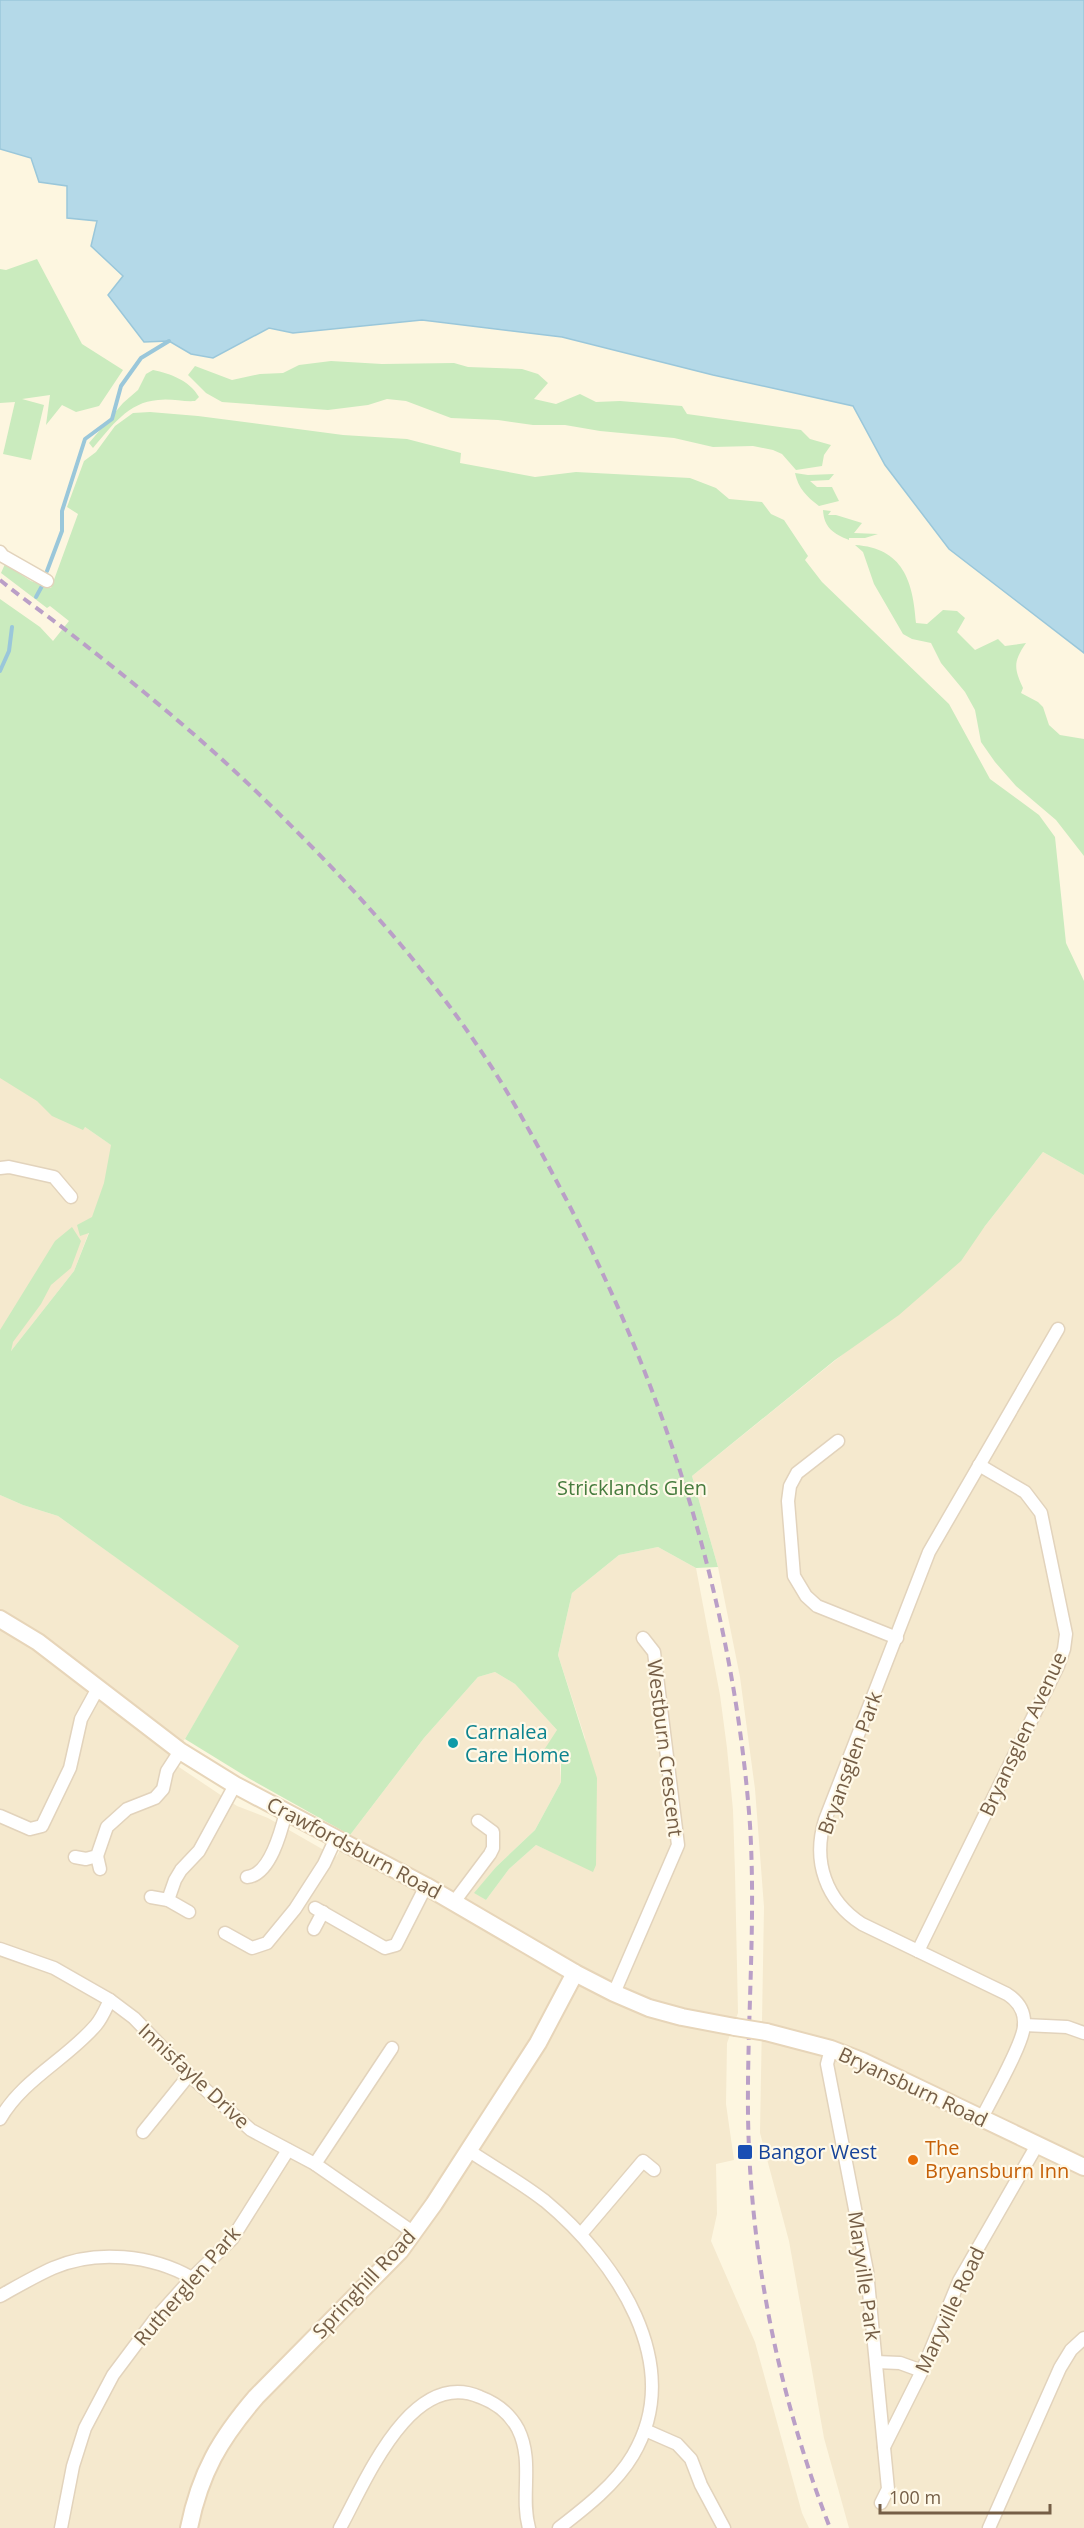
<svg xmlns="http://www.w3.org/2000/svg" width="1084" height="2528" viewBox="0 0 1084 2528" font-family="'Open Sans',sans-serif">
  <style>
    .residential { fill: #f5e9ce }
    .green { fill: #caebbe }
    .water { fill: #b4d9e8; stroke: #9ac7da; stroke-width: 1.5 }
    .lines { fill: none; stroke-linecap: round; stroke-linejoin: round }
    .stream { stroke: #9ac7da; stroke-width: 4 }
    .street-casing { stroke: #e2d3bc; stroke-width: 15 }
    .secondary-casing { stroke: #e7d5b9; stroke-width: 20 }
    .street { stroke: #fff; stroke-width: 12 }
    .secondary { stroke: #fff; stroke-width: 16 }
    .rail { stroke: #ba9fc7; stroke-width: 4; stroke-dasharray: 9 6; stroke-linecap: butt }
    .secondary-bridge-casing { stroke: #e7d5b9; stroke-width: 20; stroke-linecap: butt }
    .secondary-bridge { stroke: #fff; stroke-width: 16 }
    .culture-dot { fill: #0f9aa8; stroke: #fff9e8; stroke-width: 2 }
    .transit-dot { fill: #1a4fb4; stroke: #fff9e8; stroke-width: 2 }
    .food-dot { fill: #e8710a; stroke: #fff9e8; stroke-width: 2 }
    .labels { text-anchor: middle; stroke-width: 4.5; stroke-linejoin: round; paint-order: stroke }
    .park-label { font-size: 20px; fill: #477c3e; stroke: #fff9e8 }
    .culture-label { font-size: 20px; fill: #0d838f; stroke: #fff9e8; text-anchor: start }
    .street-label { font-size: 20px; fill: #755e46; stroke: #fff9e8 }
    .food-label { font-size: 20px; fill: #c56008; stroke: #fff9e8; text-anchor: start }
    .transit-label { font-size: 20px; fill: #164399; stroke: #fff9e8; text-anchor: start }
  </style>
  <rect width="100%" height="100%" fill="#fdf6e0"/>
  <g class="residential">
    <polygon points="0,1069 120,1151 74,1271 0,1365"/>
    <polygon points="1043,1152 1084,1175 1084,2528 849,2528 824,2438 789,2241 760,2133 764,1907 755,1789 740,1677 718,1567 692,1476 956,1263"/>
    <polygon points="0,1495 23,1505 58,1516 240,1646 185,1739 167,1759 237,1806 268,1818 336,1857 350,1835 424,1738 478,1677 495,1672 515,1684 557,1730 561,1782 535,1830 496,1867 475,1893 486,1900 509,1869 536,1845 593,1871 585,1738 558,1655 572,1593 619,1555 658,1547 696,1568 720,1695 727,1748 733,1810 735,1873 738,2013 727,2043 726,2104 734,2160 716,2164 717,2214 711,2241 755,2342 802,2513 809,2528 0,2528"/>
  </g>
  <g class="green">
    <polygon points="37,259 82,344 123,370 99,406 76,412 62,405 46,425 50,395 22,399 44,405 31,460 3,454 15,402 0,403 0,269 6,270"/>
    <polygon points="331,361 382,364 454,363 468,367 522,369 538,374 548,383 534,399 556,404 580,394 596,402 620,401 682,406 687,414 801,430 810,439 831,445 824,455 822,466 796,470 782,454 773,450 753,446 713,447 674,438 600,431 565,425 533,425 498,420 451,418 406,401 387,399 368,405 328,410 222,402 206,393 188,375 195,366 232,380 260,374 283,373 299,365"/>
    <path d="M153,370C171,374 189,380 199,397L195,401C183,402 170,398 158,400C128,402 111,427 93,448L89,443L123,403L138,390L146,374Z"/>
    <polygon points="150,412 198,416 343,435 407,439 461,453 460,463 535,477 576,472 690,478 716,488 729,499 762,502 771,514 784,520 808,556 805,560 822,582 949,704 990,779 1039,815 1055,837 1066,943 1084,981 1084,1175 1043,1152 985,1226 961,1261 899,1315 835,1360 692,1476 718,1567 696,1568 658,1547 619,1555 572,1593 558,1655 597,1778 596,1865 593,1872 536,1845 509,1869 486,1900 474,1893 496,1867 535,1830 561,1782 561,1763 544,1750 557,1730 515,1684 495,1672 478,1677 424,1738 350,1835 250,1779 185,1739 239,1646 58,1516 23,1505 0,1495 0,1330 55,1241 72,1227 81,1241 71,1268 51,1285 41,1304 13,1342 11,1351 74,1271 89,1233 80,1236 77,1225 92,1217 104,1183 111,1145 85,1127 83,1130 52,1116 37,1101 0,1078 0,599 40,627 53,641 69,621 50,606 47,608 1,573 5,564 31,581 51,588 78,514 67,507 84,461 96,452 115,426 133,413"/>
    <path d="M795,473L808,475L834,474L829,480L810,481L817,487H832L839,501L819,506C807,497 798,488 795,473Z"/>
    <path d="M823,510L831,511L828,515H836L862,523L854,533L878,534L865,538H849V540C834,534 824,528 823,510Z"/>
    <path d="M855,545C903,548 913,581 916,623L927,624L943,610L957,611L965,618L957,632L975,650L998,639L1005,646L1026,643C1013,662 1014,668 1023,688L1021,693L1038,702L1043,707L1049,725L1060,735L1084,739V856L1056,820L1016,786L995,762L981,742L975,710L965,692L941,663L931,643L912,639L903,634L874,584L863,552Z"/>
  </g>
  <polygon class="water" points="0,0 1084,0 1084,653 949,549 885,465 853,406 713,375 562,337 422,320 293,333 269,328 213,358 191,354 169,341 144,342 108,295 123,276 91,246 97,221 67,218 67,186 39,182 31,158 0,149"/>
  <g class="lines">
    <g class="stream">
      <polyline points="47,571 62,531 62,511 85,439 112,419 121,386 141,358 169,341"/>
      <polyline points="36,597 42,586"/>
      <polyline points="0,671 9,651 12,627"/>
    </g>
    <defs>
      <g id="street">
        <polyline points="0,552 3,556 47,581"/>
        <polyline points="0,1168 9,1167 54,1177 71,1197"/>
        <polyline points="838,1441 797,1473 790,1486 788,1501 794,1576 806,1596 817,1606 897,1638"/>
        <polyline points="0,1816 30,1829 42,1826 70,1768 81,1719 98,1688"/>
        <polyline points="97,1856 100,1869"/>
        <polyline points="75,1857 86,1859 97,1856 107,1827 127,1809 155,1798 163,1789 167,1771 180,1751"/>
        <path d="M247,1877C270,1875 281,1832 286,1812"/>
        <polyline points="151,1897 168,1900 189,1912"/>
        <polyline points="168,1900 175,1880 181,1870 199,1851 235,1785"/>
        <polyline points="454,1902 490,1854 493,1848 493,1832 478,1821"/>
        <polyline points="315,1908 385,1948 396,1945 426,1886"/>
        <polyline points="314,1929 323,1912"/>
        <polyline points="225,1933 252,1948 267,1943 295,1909 324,1864 336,1838"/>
        <polyline points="0,1949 54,1968 110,2000 134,2018 189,2075 251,2130 315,2164 414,2233"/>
        <polyline points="918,1951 1058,1666 1064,1649 1066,1634 1041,1513 1025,1492 979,1465"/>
        <polyline points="614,1993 678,1845 654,1652 643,1638"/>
        <polyline points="1024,2025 1067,2027 1084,2033"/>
        <polyline points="831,2049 827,2064 867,2271 888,2489 881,2503"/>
        <path d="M982,2118C991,2099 1024,2043 1024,2025C1025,2011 1018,2001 1007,1994L862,1924C826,1901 812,1861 825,1820L929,1552L1058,1329"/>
        <path d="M0,2119C23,2079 67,2059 96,2025C102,2018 106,2008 110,2000"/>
        <polyline points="143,2132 189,2075"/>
        <path d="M468,2150C493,2167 521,2182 545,2201C615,2259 687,2364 633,2455C616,2484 585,2508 559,2528"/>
        <polyline points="315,2164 392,2048"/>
        <polyline points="581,2234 643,2161 654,2170"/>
        <path d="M0,2296C18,2286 35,2276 53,2268C96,2249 152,2255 192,2278"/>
        <polyline points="876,2362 900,2363 922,2371"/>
        <polyline points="645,2430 677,2444 691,2459 701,2485 724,2528"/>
        <polyline points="884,2447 922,2371 959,2281 1037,2145"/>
        <polyline points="61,2528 73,2466 85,2428 113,2375 155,2319 192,2278 232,2239 288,2150"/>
        <path d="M340,2528C365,2483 411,2367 480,2397C496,2403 510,2414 518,2429C534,2461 520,2496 529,2528"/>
        <polyline points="989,2528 1060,2368 1071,2350 1084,2338"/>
      </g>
      <g id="secondary">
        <polyline points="0,1619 38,1642 180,1751 235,1785 426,1886 575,1973 614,1993 649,2008 682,2017 735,2027"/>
        <polyline points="766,2032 831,2049 862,2061 1084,2167"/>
        <path d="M189,2528C200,2473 220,2439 256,2397L400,2251L434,2204L538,2043L575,1973"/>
      </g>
    </defs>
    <use href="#street" class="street-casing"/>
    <use href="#secondary" class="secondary-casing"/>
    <use href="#street" class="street"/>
    <use href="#secondary" class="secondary"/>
    <path class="rail" d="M0,580C23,599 48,616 71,634C138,686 205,741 266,801C345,878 422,962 483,1054C514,1100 540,1150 566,1199C667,1393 734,1606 750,1825C756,1922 747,2018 748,2115C750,2256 779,2397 830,2528"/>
    <defs>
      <polyline id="secondary-bridge" points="735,2027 766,2032"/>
    </defs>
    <use href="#secondary-bridge" class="secondary-bridge-casing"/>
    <use href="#secondary-bridge" class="secondary-bridge"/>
  </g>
  <circle class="culture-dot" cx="453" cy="1743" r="6"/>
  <rect class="transit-dot" x="737" y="2144" width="16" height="16" rx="3"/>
  <circle class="food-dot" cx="913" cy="2160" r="6"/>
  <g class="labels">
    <g class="park-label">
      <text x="632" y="1495">Stricklands Glen</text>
    </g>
    <g class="culture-label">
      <text x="465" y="1739">Carnalea<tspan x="465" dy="23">Care Home</tspan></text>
    </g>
    <g class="street-label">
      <text transform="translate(1023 1734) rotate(-65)" y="7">Bryansglen Avenue</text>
      <text transform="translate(665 1748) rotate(83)" y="7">Westburn Crescent</text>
      <text transform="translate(850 1763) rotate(-70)" y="7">Bryansglen Park</text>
      <text transform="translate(354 1848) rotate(28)" y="7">Crawfordsburn Road</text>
      <text transform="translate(194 2076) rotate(43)" y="7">Innisfayle Drive</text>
      <text transform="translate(913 2087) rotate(25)" y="7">Bryansburn Road</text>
      <text transform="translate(864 2276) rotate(82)" y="7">Maryville Park</text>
      <text transform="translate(364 2284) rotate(-47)" y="7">Springhill Road</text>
      <text transform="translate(187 2286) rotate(-49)" y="7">Rutherglen Park</text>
      <text transform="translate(950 2310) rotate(-65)" y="7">Maryville Road</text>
    </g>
    <g class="food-label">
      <text x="925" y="2155">The<tspan x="925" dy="23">Bryansburn Inn</tspan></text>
    </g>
    <g class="transit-label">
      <text x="758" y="2159">Bangor West</text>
    </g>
  </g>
  <path d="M880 2504v9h170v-9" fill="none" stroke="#755e46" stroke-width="3"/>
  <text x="889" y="2504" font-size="18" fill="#755e46" stroke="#fff9e8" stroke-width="4.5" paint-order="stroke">100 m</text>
</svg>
